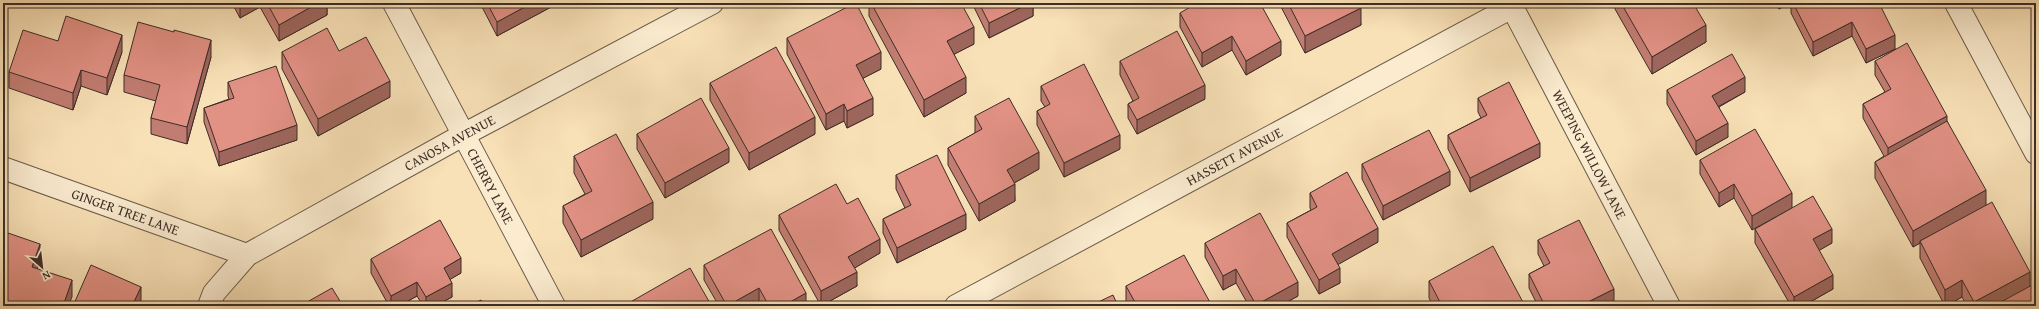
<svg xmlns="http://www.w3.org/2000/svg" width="2039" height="309" viewBox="0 0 2039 309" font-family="'Gentium Book Plus',serif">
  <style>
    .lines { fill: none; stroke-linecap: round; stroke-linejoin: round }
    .street-casing { stroke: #6b5a4a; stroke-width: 24 }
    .street { stroke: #fbecd0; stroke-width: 22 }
    .wall { fill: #c27d72; stroke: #3c2d26 }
    .shaded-wall { fill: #9e665d; stroke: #3c2d26 }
    .building { fill: #e29185; stroke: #3c2d26 }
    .labels { text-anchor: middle; stroke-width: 3; stroke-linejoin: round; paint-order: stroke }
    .street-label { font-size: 14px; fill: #3c2d26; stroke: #fbecd0 }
  </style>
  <rect width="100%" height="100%" fill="#f9e1b7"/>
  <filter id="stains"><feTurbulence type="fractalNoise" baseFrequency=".005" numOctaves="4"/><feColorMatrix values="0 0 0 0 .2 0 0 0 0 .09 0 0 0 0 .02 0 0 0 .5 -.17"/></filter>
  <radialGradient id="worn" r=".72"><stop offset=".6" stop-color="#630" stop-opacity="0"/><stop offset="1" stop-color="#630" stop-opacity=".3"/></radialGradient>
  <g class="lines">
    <defs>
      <g id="street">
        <path id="s1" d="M394,3L554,306"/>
        <path id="s2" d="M1510,3L1669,306"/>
        <polyline points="1956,3 2036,153"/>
        <path id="s3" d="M3,168L247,255"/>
        <path id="s4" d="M209,306L214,293L247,255L463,135L712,3"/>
        <path id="s5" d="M956,306L1512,7"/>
      </g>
    </defs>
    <use href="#street" class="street-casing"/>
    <use href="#street" class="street"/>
  </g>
  <g class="wall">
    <polygon points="232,3 327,3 327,15 279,41 260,7 240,18"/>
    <polygon points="480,3 553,3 553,6 497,36"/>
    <polygon points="869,3 893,3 894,4 974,44 954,54 966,93 924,117 869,16"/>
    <polygon points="972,3 1033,3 1033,16 989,38"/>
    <polygon points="1279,3 1358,3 1361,25 1305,53"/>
    <polygon points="1615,3 1693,3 1706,42 1652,74 1615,9"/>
    <polygon points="1776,3 1790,3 1779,9"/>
    <polygon points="1791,3 1879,3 1895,49 1866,63 1852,36 1813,56 1791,13"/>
    <polygon points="1180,13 1281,55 1246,75 1232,50 1202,67 1180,27"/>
    <polygon points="787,38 881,69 863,78 873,115 847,128 844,121 826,130 787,54"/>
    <polygon points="58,41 122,52 107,95 81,86 73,110 9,88 9,72"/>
    <polygon points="339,51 390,97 318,136 282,69 282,52"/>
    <polygon points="211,57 187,144 151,134 151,118 156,101 124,92 124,75"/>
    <polygon points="1120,61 1205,99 1137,134 1128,118 1128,104 1133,101 1120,75"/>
    <polygon points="1875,61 1947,121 1986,205 2030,286 2036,306 1967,306 1962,297 1946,306 1945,306 1920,258 1920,243 1913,247 1875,178 1875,162 1884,156 1863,118 1863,104 1885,92 1875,75"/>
    <polygon points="228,82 297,140 219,166 204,122 204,108 229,99 228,96"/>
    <polygon points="710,83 815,134 749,170 710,100"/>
    <polygon points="1041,86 1120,149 1064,177 1037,125 1037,111 1045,107 1041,101"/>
    <polygon points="1667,90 1745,92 1719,107 1728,137 1696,155 1667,104"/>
    <polygon points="1478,98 1540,157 1470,192 1448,149 1448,135 1481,118 1478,112"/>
    <polygon points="975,116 1039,169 1014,183 1015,201 979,221 948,165 948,148 975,133"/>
    <polygon points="637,134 729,162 665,198 637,149"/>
    <polygon points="574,156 653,219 581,257 563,223 563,206 585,194 574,173"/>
    <polygon points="1700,160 1792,193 1752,230 1734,198 1719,207 1700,174"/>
    <polygon points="1362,164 1450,185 1383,220 1362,179"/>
    <polygon points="896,175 966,229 897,263 883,233 883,219 905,208 896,189"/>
    <polygon points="1310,193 1378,242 1338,264 1340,283 1319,294 1287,237 1287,223 1311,210 1310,208"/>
    <polygon points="847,204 880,253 854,268 857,286 821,306 779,230 779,215"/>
    <polygon points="1755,229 1832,243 1819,250 1833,289 1803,306 1791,306 1755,243"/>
    <polygon points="1538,240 1614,304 1609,306 1538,306 1529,288 1529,274 1544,266 1538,254"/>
    <polygon points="1205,243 1298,296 1280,306 1249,306 1236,283 1223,290 1205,257"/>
    <polygon points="371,259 461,273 450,279 452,297 435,306 423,306 417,296 399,306 389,306 371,273"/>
    <polygon points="704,265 806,306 761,306 759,302 752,306 719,306 704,280"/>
    <polygon points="1429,281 1525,306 1433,306 1429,298"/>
    <polygon points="1126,286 1212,306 1128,306 1126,303"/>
  </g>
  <g class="shaded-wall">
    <polygon points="240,3 260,3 260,7 240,18"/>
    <polygon points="318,3 327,3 327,15 279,41 279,25"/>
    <polygon points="532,3 553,3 553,6 497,36 497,22"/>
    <polygon points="1030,3 1033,3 1033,16 989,38 989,23"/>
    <polygon points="1779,3 1790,3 1779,9"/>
    <polygon points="1361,8 1361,25 1305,53 1305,36"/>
    <polygon points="5,22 5,39 3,46 3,29"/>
    <polygon points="1852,22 1852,36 1813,56 1813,42"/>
    <polygon points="1706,25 1706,42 1652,74 1652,57"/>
    <polygon points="974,27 974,44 947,58 947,41"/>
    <polygon points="122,35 122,52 107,95 107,78"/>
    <polygon points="1895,35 1895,49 1866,63 1866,49"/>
    <polygon points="1232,36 1232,50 1202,67 1202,53"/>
    <polygon points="211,40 211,57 187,144 187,127"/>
    <polygon points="1281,41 1281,55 1246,75 1246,61"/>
    <polygon points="881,52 881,69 856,82 856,65"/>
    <polygon points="81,70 81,86 73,110 73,93"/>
    <polygon points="966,77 966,93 924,117 924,100"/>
    <polygon points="1745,77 1745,92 1712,110 1712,96"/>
    <polygon points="390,81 390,97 318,136 318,119"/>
    <polygon points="1205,85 1205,99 1137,134 1137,120"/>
    <polygon points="873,98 873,115 847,128 847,111"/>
    <polygon points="844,104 844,121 826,130 826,114"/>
    <polygon points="1947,116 1947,130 1888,163 1888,148"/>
    <polygon points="815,117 815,134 749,170 749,153"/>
    <polygon points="1728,123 1728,137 1696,155 1696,141"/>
    <polygon points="297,125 297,140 219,166 219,152"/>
    <polygon points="1120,135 1120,149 1064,177 1064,163"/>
    <polygon points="1540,143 1540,157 1470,192 1470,178"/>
    <polygon points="729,148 729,162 665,198 665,183"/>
    <polygon points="1039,152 1039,169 1007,187 1007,170"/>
    <polygon points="1450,171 1450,185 1383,220 1383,206"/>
    <polygon points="1015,184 1015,201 979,221 979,204"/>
    <polygon points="1734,184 1734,198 1719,207 1719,193"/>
    <polygon points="1986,190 1986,207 1920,241 1920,243 1913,247 1913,231"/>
    <polygon points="1792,193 1792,208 1752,230 1752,216"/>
    <polygon points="653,202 653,219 581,257 581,240"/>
    <polygon points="966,214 966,229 897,263 897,248"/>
    <polygon points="1378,228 1378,242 1332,268 1332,254"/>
    <polygon points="1832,229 1832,243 1813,254 1813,239"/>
    <polygon points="880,239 880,253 848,272 848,257"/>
    <polygon points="40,244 40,261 32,284 32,267"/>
    <polygon points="461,258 461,273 444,283 444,268"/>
    <polygon points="1340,268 1340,283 1319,294 1319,280"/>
    <polygon points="1236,269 1236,283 1223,290 1223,276"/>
    <polygon points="857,272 857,286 821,306 821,291"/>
    <polygon points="2030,272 2030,289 1999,303 1999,306 1974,306 1974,302"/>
    <polygon points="1833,275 1833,289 1803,306 1794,306 1794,297"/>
    <polygon points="72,280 72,297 68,306 63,306"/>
    <polygon points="1962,280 1962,297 1946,306 1945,306 1945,290"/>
    <polygon points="417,282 417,296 399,306 391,306 391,296"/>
    <polygon points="1298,282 1298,296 1280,306 1256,306 1256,305"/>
    <polygon points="452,283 452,297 435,306 426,306 426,297"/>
    <polygon points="141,287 141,301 139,306 132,306"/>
    <polygon points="759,288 759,302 752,306 727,306"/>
    <polygon points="1614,289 1614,304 1609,306 1580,306"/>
    <polygon points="806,293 806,306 783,306"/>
  </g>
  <g class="building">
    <polygon points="267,3 318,3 279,25"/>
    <polygon points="487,3 532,3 497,22"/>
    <polygon points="855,3 856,3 881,52 856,65 873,98 847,111 844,104 826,114 787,38"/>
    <polygon points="871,3 893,3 894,4 896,3 961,3 974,27 947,41 966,77 924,100"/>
    <polygon points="979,3 1030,3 989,23"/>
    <polygon points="1197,3 1260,3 1281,41 1246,61 1232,36 1202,53 1180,13"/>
    <polygon points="1288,3 1358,3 1361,8 1305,36"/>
    <polygon points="1621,3 1693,3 1706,25 1652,57"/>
    <polygon points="1793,3 1879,3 1895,35 1866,49 1852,22 1813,42"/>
    <polygon points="66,16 122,35 107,78 81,70 73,93 9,72 23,30 58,41"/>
    <polygon points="3,22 5,22 3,29"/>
    <polygon points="138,22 174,32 174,30 211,40 187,127 151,118 160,85 124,75"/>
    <polygon points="327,28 339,51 366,37 390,81 318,119 282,52"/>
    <polygon points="1177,31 1205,85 1137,120 1128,104 1139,98 1120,61"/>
    <polygon points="1907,43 1947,116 1888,148 1863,104 1891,89 1875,61"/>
    <polygon points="776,47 815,117 749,153 710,83"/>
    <polygon points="1732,54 1745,77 1712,96 1728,123 1696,141 1667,90"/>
    <polygon points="1084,64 1120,135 1064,163 1037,111 1050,104 1041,86"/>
    <polygon points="276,66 297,125 219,152 204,108 234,98 228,82"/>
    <polygon points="1509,82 1540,143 1470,178 1448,135 1487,115 1478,98"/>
    <polygon points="701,98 729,148 665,183 637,134"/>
    <polygon points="1009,98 1039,152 1007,170 1015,184 979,204 948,148 982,129 975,116"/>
    <polygon points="1947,121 1986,190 1913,231 1875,162"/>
    <polygon points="1755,129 1792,193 1752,216 1734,184 1719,193 1700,160"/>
    <polygon points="1429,130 1450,171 1383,206 1362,164"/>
    <polygon points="616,134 653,202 581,240 563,206 592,191 574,156"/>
    <polygon points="937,155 966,214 897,248 883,219 911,205 896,175"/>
    <polygon points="1347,172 1378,228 1332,254 1340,268 1319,280 1287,223 1317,207 1310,193"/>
    <polygon points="836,184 847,204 858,198 880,239 848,257 857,272 821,291 779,215"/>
    <polygon points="1813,196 1832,229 1813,239 1833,275 1794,297 1755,229"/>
    <polygon points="1992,202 2030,272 1974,302 1962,280 1945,290 1920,241"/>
    <polygon points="1260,213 1298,282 1256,305 1236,269 1223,276 1205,243"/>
    <polygon points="440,220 461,258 444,268 452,283 426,297 417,282 391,296 371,259"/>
    <polygon points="1579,220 1614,289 1580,306 1545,306 1529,274 1550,263 1538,240"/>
    <polygon points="771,229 806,293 783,306 769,306 759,288 727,306 704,265"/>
    <polygon points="8,233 40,244 32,267 72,280 63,306 3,306 3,246"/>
    <polygon points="1493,246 1525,306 1442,306 1429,281"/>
    <polygon points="1184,255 1212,306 1137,306 1126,286"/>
    <polygon points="91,265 141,287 132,306 73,306"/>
    <polygon points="690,268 711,305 709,306 628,306 627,304"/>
    <polygon points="2036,283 2036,306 2001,306 1999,303"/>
    <polygon points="332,288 343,306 300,306"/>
    <polygon points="1113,295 1118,306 1090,306"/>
    <polygon points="481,300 484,306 469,306"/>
  </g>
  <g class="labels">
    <g class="street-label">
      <text dy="5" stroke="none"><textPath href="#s4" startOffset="296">CANOSA AVENUE</textPath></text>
      <text dy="5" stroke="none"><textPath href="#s2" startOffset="171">WEEPING WILLOW LANE</textPath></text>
      <text dy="5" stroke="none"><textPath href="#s5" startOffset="316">HASSETT AVENUE</textPath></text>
      <text dy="5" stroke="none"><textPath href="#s1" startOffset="207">CHERRY LANE</textPath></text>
      <text dy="5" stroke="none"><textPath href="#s3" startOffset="130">GINGER TREE LANE</textPath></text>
    </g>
  </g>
  <rect width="2039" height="309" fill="none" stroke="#f9e1b7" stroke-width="16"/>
  <rect x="4" y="4" width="2031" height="301" fill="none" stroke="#3c2d26" stroke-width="2"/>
  <rect x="8" y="8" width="2023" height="293" fill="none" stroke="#3c2d26"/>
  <g transform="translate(42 267) rotate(152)" stroke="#fbecd0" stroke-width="3" paint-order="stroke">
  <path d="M0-3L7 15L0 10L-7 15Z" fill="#3c2d26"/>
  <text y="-6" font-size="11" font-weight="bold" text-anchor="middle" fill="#3c2d26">N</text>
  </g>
  <rect width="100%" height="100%" filter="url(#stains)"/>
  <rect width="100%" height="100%" fill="url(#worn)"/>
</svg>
